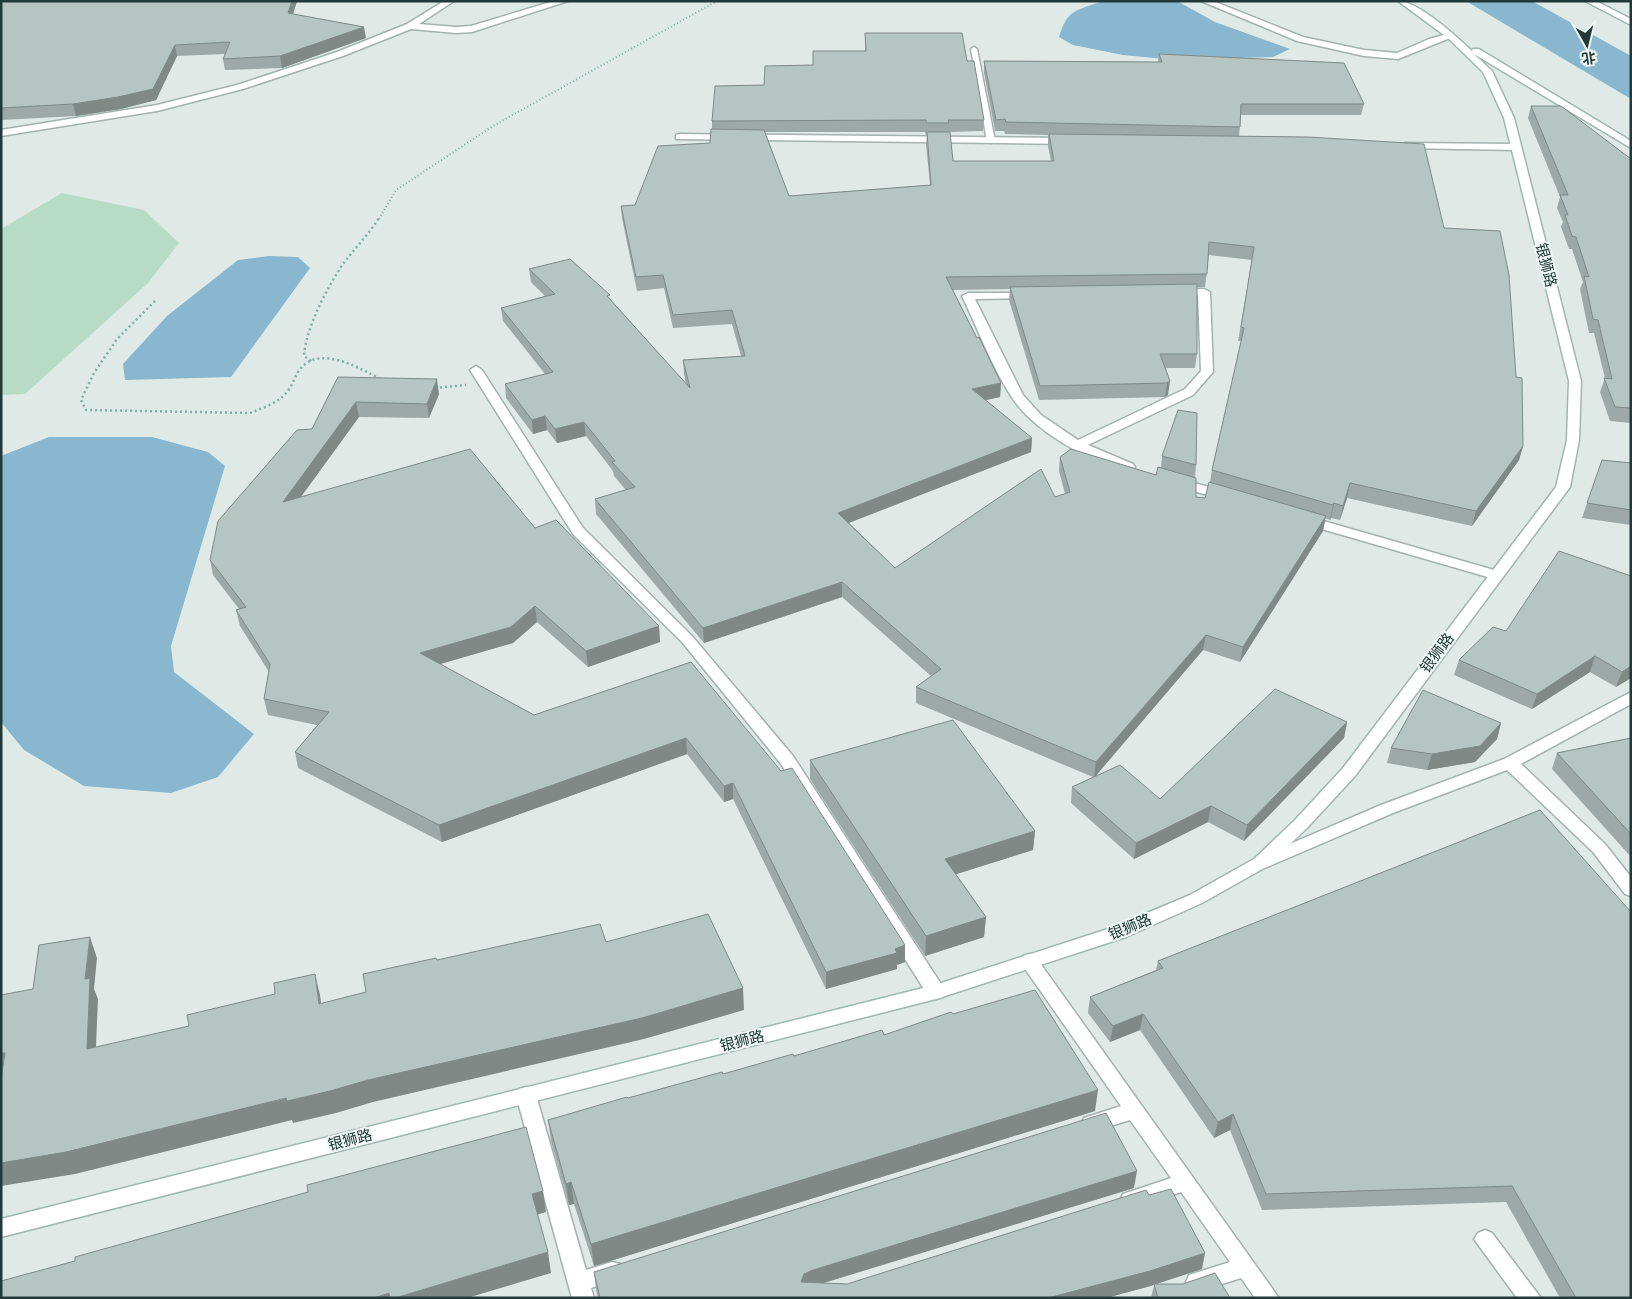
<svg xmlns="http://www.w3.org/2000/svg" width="1632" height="1299" font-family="'Varela Round','Noto Sans SC',sans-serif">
	<rect width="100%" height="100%" fill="#dfeae7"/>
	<polygon fill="#b8dbc8" points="62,193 144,210 179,243 148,283 25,394 1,395 1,229"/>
	<g fill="#88b7cf">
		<path d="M1103,1H1177L1215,22L1290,49L1273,57L1175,60L1123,55L1073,45L1059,37C1068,8 1076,11 1103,1Z"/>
		<polygon points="1466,1 1532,1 1631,56 1631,99"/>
		<polygon points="269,256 298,257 310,268 231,377 125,380 123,364 167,316 238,260"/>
		<polygon points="49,437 152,437 208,452 225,466 171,646 174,672 254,734 218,777 171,793 84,786 24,750 1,722 1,456"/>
	</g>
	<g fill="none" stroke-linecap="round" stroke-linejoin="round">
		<defs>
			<polygon id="service" points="974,47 977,49 995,141 991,143 987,141 971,49"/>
			<g id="minor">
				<polygon points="444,1 454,1 419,24 456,27 471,26 554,1 568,1 472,32 456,33 411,29 343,56 243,89 157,111 1,136 1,130 157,105 237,85 337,52 407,24"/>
				<polygon points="1201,1 1213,1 1303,37 1364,50 1397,53 1429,39 1451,33 1455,36 1398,59 1364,56 1297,41"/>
				<polygon points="679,134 1067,138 1072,141 1067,144 676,139 676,135"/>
				<polygon points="1405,143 1516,144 1521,147 1516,150 1402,148 1400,146"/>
				<path d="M1178,289H1204L1210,292L1213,372L1193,395L1088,445L1133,464L1135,467L1133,470L1128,471C1088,461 1033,431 1011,396C991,365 978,329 962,296L968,293H1032L1034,295L1032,297L1028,298L975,299L1023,395L1041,415L1078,440L1185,389L1201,371L1198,295L1174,294L1172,292Z"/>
				<polygon points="476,366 482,370 583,528 692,636 793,756 943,987 945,992 943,997 936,999 929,997 781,764 682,642 573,534 470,370"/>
				<polygon points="1176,478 1231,493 1233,496 1226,500 1171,485 1169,482 1171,479"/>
				<polygon points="1306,516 1501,572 1503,575 1501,578 1491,578 1301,523 1299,520"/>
				<polygon points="1631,692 1631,704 1521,764 1605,844 1631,877 1631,896 1625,894 1593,852 1507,770 1393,813 1267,867 1261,869 1255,867 1252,863 1255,859 1381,805 1504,759"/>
				<polygon points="1029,954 1035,956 1279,1298 1255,1298 1241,1278 1197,1292 1189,1289 1186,1282 1189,1275 1230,1262 1181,1192 1130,1209 1123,1206 1120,1200 1123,1194 1171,1178 1130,1120 1091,1132 1084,1130 1081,1124 1084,1118 1121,1106 1023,966 1020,961 1023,956"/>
				<polygon points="526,1087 533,1089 536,1095 586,1270 612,1262 620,1264 623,1271 620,1278 591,1288 594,1298 572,1298 516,1095 519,1089"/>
				<polygon points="1485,1230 1492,1233 1541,1298 1517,1298 1474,1239 1478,1233"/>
			</g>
			<g id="secondary">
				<path d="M1398,1C1418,1 1457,37 1472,51L1473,49H1479L1631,141V148L1474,54L1492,71L1514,118L1581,381L1579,440L1570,487L1355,776L1307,828L1266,867L1202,903L1126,937L936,999L1,1237V1219L935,985L1114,927L1190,895L1254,859L1295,820L1343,768L1556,487L1567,440L1569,381L1504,118L1483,72L1448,38Z"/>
				<polygon points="1585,1 1596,1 1631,19 1631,25"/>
			</g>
		</defs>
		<use href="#service" stroke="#a2b2af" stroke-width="3"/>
		<use href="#minor" stroke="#a2b2af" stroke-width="3"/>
		<use href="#secondary" stroke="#9fb6b1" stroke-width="3"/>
		<polyline stroke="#80ada7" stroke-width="2" stroke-dasharray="1 2.5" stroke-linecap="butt" points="379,219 396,190 493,126 717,1"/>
		<g stroke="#80ada7" stroke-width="2.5" stroke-dasharray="2 3" stroke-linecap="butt">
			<path d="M155,301L117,339L94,373L81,400L86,410L250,413C263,408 278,403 287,392C293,385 295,375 301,368C320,345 360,368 380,379"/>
			<path d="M311,361L304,356C306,327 327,288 343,264C355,248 369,234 379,218"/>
			<polyline points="435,388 466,385"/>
		</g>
		<use href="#service" fill="#fff" fill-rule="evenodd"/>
		<use href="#minor" fill="#fff" fill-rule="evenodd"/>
		<use href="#secondary" fill="#fff" fill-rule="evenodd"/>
	</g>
	<g fill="#9ca9a6" fill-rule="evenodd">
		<polygon points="1,1 297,1 293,14 366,38 282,68 225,70 223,59 225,54 177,56 156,100 121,109 76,116 1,120"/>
		<path d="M865,33L967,61L984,120L983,131L948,132L953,161H1051L1048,146V135L1005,134L1004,131H995L984,73V61L1158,62L1159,54L1364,104L1361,115H1241L1239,136L1444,228L1516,377L1523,446L1519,460L1472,526L1347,498L1340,520L1331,518L1330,520L1325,518L1323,531L1240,662L1203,650L1095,776L1160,799L1347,722L1344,738L1244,841L1208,822L1134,859L1071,803L1072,787L1093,777L916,703V687L931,676L842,597L704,643L596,514L595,499L626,490L614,476L613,471L586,436L557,443L547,430L533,434L506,398L505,384L545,374L503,321L501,308L545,296L531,282L529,269L610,299L686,384L684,374L683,360L741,356L732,324L673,328L664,288L637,291L622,218L621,206L635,205L710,143L712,129V121L764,85L813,65V51H865ZM765,132H925L926,135H927L926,144L930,185L789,196ZM1209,255L1252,260L1238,341H1241L1212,470L1210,482L1205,498L1196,497L1195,478L1196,465L1162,456L1161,468L1156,475L1060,457L1059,471L1065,494L1055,497L895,568L849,523L1031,452L1032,438L986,400L1000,397L1001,383L977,338L953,290L1010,289L1009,300L1039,400L1165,397L1168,395L1165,368H1195L1197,354V287H1205Z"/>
		<polygon points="1531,106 1631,159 1631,423 1610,421 1600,392 1605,378 1594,333 1589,333 1580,289 1583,282 1572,249 1569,249 1561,227 1563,222 1557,208 1560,197 1528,118"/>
		<polygon points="338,377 439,394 429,418 359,417 301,497 535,528 659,626 660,642 588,667 537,622 513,643 440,664 534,715 691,662 905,962 897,965 897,969 826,989 733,799 724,802 687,754 442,842 298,768 295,752 317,725 268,715 264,699 269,672 240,626 236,610 239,609 213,575 210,560 312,429"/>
		<polygon points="1631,463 1631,525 1582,518 1587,503"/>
		<polygon points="1631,576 1631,678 1616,687 1590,672 1532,709 1454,675 1459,660 1506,631"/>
		<polygon points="1501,723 1497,739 1475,762 1427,770 1387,763 1391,748"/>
		<polygon points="1631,738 1631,857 1552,769 1557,753"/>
		<polygon points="810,760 1035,831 1033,850 956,874 986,917 984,937 925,956 810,779"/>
		<polygon points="1540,810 1631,1298 1560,1298 1506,1202 1262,1210 1230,1130 1214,1138 1140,1030 1110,1042 1088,1013 1090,997 1156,970 1158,961"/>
		<polygon points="953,1014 1095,1111 594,1266 574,1204 569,1205 551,1141 548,1120 628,1098 794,1056 884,1035"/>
		<polygon points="1134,1188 824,1283 847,1284 1149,1195 1202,1269 1156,1284 1230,1298 1151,1298 1154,1285 1106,1298 598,1298 596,1289 594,1272"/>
	</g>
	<g fill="#7f8a87">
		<polygon points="292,1 297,1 290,24 288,13"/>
		<polygon points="364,27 366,38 282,68 280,56"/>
		<polygon points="175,45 177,56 156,100 121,109 76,116 73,104"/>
		<polygon points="437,379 439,394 429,418 427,404"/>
		<polygon points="1170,381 1168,395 1165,397 1167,383"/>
		<polygon points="1001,383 1000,397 972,403 972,389"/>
		<polygon points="356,402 359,417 286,517 283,502"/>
		<polygon points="545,416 547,430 533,434 532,420"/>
		<polygon points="584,422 586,436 557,443 555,429"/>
		<polygon points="1032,438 1031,452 838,527 838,513"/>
		<polygon points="1523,446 1519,460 1472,526 1476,511"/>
		<polygon points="1350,483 1347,498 1340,520 1343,506"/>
		<polygon points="1334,503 1331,518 1330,520 1333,505"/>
		<polygon points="1326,516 1323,531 1240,662 1243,647"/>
		<polygon points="842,582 842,597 704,643 703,628"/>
		<polygon points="535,606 537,622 513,643 423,669 420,653"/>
		<polygon points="659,626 660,642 588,667 586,651"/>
		<polygon points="1206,635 1203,650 1094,778 1096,762"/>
		<polygon points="1595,656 1590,672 1532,709 1537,694"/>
		<polygon points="1631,666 1631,678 1616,687 1622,672"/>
		<polygon points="1347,722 1344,738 1244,841 1247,825"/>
		<polygon points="1501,723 1497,739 1475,762 1427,770 1432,754"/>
		<polygon points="686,738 687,754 442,842 439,825"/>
		<polygon points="733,783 733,799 724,802 724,786"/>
		<polygon points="1211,806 1208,822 1134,859 1136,843"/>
		<polygon points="1035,831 1033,850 944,878 945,859"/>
		<polygon points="986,917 984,937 925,956 926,936"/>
		<polygon points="90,937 97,958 94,989 98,999 95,1070 87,1049 85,979"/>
		<polygon points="905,945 905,962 897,965 897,969 826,989 826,972"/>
		<polygon points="315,974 320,995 324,1025 319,1004"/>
		<polygon points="743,988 744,1010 644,1039 373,1102 336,1113 293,1123 292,1120 75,1174 1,1186 1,1163 368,1080"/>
		<polygon points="1143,1014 1140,1030 1110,1042 1113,1026"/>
		<polygon points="1,1053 5,1053 1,1076"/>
		<polygon points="1098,1090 1095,1111 594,1266 591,1244"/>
		<polygon points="1233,1114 1230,1130 1214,1138 1218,1122"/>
		<polygon points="1137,1171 1134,1188 813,1286 801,1282 804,1274 813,1270"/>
		<polygon points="571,1182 574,1204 569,1205 566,1184"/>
		<polygon points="543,1191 546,1212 536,1215 532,1194"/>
		<polygon points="548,1252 551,1273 467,1298 395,1298"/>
		<polygon points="1205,1253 1202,1269 1147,1287 1106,1298 1048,1298"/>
		<polygon points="389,1293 390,1298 374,1298"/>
	</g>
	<g fill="#b5c5c1" stroke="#7f8a87">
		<polygon points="1,1 292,1 288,13 364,27 280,56 223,59 230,42 175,45 153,89 118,97 73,104 1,108"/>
		<polygon points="865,33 962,33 967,61 974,61 984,120 948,120 949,123 926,123 926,120 712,121 715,86 764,85 765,66 813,65 813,51 866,51"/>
		<polygon points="1159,54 1344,63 1364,104 1241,104 1240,127 1006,122 1005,119 996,120 984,61 1162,62"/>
		<polygon points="1531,106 1561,106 1631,159 1631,408 1615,407 1604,378 1612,379 1598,320 1593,319 1584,276 1589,277 1576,237 1572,236 1565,215 1568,215 1560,195 1568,195"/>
		<polygon points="711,129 764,130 789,196 931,185 927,132 950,132 953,161 1054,161 1049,134 1308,137 1424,144 1444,228 1500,231 1509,275 1516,377 1522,378 1523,446 1476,511 1350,483 1343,506 1334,503 1333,505 1212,470 1244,328 1241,327 1254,247 1209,242 1207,274 946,277 977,338 979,337 1001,383 972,389 1032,438 838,513 895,568 1041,469 1055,497 1070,492 1060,457 1071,449 1156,475 1158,467 1196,478 1196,497 1205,498 1209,482 1326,516 1243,647 1206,635 1096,762 916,687 941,669 842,582 703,628 595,499 635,487 612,462 615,461 584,422 555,429 545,416 532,420 505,384 553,372 501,308 555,294 529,269 570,259 610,295 607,296 690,388 683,360 745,356 732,310 673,315 663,275 636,277 621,206 635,205 658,146 710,143"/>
		<polygon points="1197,284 1197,354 1160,354 1170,381 1167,383 1040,386 1010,287"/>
		<polygon points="338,377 437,379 427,404 356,402 283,502 470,449 535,528 556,520 659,626 586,651 535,606 511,627 420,653 534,715 691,662 781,771 792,768 905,945 895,949 897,953 826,972 733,783 724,786 686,738 439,825 295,752 329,712 264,699 270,664 236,610 246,607 210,560 218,521 297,430 312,429"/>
		<polygon points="1178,410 1197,413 1196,465 1162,456"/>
		<polygon points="1602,460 1631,463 1631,510 1587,503"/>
		<polygon points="1559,551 1631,576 1631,666 1622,672 1595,656 1537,694 1459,660 1493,627 1506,631"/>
		<polygon points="1275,689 1347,722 1247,825 1211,806 1136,843 1072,787 1120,765 1160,799"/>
		<polygon points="1423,690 1501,723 1480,746 1432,754 1391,748"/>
		<polygon points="953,720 1035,831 945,859 986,917 926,936 810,760"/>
		<polygon points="1631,738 1631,834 1557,753"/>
		<polygon points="1540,810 1631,912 1631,1298 1576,1298 1512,1186 1266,1194 1233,1114 1218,1122 1143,1014 1113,1026 1090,997 1163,968 1158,961"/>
		<polygon points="708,914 743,988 642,1018 368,1080 330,1091 287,1101 286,1098 66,1152 1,1163 1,1079 5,1053 1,1053 1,995 33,989 39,945 90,937 85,979 90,978 87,1049 189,1026 187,1015 275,994 274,983 315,974 319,1004 366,992 363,974 436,958 437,960 600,924 606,942"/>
		<polygon points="1035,990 1098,1090 591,1244 571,1182 566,1184 548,1120 627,1097 628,1098 722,1072 723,1074 793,1054 794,1056 882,1030 884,1035 951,1012 953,1014"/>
		<polygon points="1106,1113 1137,1171 813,1270 804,1274 801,1282 847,1284 1146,1190 1149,1195 1171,1189 1205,1253 1150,1271 1048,1298 600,1298 594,1272"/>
		<polygon points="526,1127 543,1191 532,1194 548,1252 395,1298 390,1298 389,1293 374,1298 1,1298 1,1281 75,1261 75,1257 308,1192 307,1185"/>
		<polygon points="1215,1273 1230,1298 1158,1298 1154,1284 1183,1284"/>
	</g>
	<g text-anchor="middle" stroke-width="4" stroke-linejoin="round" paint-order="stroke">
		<g font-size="15" fill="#213a38" stroke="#eff7f4">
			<text transform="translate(1546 265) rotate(76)" y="5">银狮路</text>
			<text transform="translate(1437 653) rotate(-53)" y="5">银狮路</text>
			<text transform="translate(1130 927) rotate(-22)" y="5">银狮路</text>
			<text transform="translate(742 1041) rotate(-14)" y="5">银狮路</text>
			<text transform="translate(350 1140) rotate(-14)" y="5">银狮路</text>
		</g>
	</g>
	<rect width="1632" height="1299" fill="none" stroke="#213a38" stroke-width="5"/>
	<g transform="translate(1587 45) rotate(172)" stroke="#eff7f4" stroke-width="4" paint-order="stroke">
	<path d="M0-4L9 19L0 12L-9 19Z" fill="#213a38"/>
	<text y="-8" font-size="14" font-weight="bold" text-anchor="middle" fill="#213a38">北</text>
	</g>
</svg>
